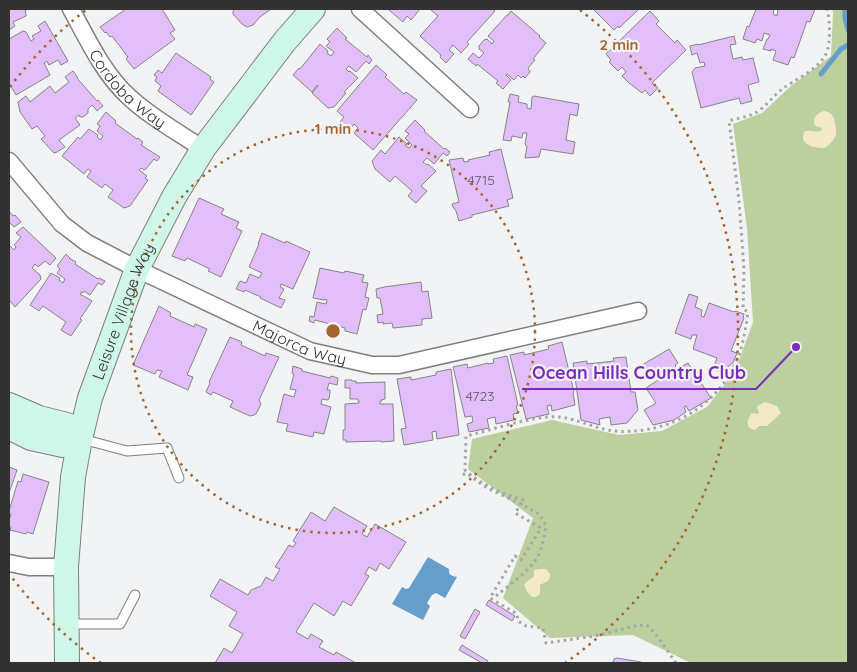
<svg xmlns="http://www.w3.org/2000/svg" width="857" height="672" font-family="Quicksand,sans-serif">
	<rect width="100%" height="100%" fill="#f2f3f4"/>
	<polygon fill="#bbd09e" points="832,9 848,9 848,663 691,663 633,635 550,638 503,598 533,518 468,469 472,439 552,420 619,435 662,431 707,407 735,371 753,322 747,228 733,124 762,113 791,86 831,56 833,13"/>
	<g fill="#f3e9c4">
		<path d="M824,111C828,112 830,112 832,115C835,119 837,130 836,135C834,140 829,145 825,148C815,148 799,146 804,132C810,129 815,133 821,131L822,128L815,126C812,119 817,112 824,111Z"/>
		<path d="M765,402L777,406L781,413L767,426H759L755,430L751,429C745,425 748,418 752,413L758,414L759,412L757,407L759,405Z"/>
		<path d="M540,569H546L550,574V577L548,581L540,585C540,592 542,597 532,597L527,592L524,585C527,580 531,580 534,576V570Z"/>
	</g>
	<path fill="#659ecb" d="M428,557L449,569C448,575 452,576 457,577L445,598L436,593L432,595L427,603L430,606L423,620L392,604L402,587L406,589L409,588Z"/>
	<g fill="none" stroke-linecap="round" stroke-linejoin="round">
		<g stroke="#659ecb" stroke-width="5">
			<polyline points="845,9 845,18 848,30"/>
			<polyline points="821,74 841,49 848,45"/>
		</g>
	</g>
	<g fill="#e2bffb" stroke="#868586">
		<polygon points="9,9 28,9 25,11 26,14 26,16 13,22 15,26 9,30"/>
		<polygon points="126,9 162,9 175,30 170,33 175,39 134,69 126,59 128,57 112,36 110,37 106,32 105,33 100,27"/>
		<polygon points="235,9 238,9 237,9 271,9 260,17 253,25 247,27 242,24 233,14 233,11"/>
		<polygon points="388,9 420,9 411,20 407,16 403,22"/>
		<polygon points="432,9 492,9 495,11 467,42 469,44 461,53 453,45 449,50 454,54 446,63 440,57 441,55 420,36 438,16 431,10"/>
		<polygon points="593,9 639,9 619,28 618,26 614,30"/>
		<polygon points="756,9 774,9 773,14 777,16 778,9 815,9 810,22 807,21 794,58 791,57 788,65 773,60 776,51 771,49 771,51 763,49 767,39 768,39 770,35 764,33 762,41 757,39 755,43 743,39 747,26 749,27"/>
		<polygon points="511,11 540,36 539,37 546,43 533,59 535,60 528,68 530,72 525,78 523,76 521,78 518,75 514,80 507,74 506,75 511,80 503,89 496,83 498,81 477,64 476,66 468,59 473,53 479,58 484,53 479,49 479,46 484,40 487,39 492,44 494,41 488,36 507,15 508,15"/>
		<polygon points="650,11 659,21 656,24 675,43 677,40 686,50 652,83 658,88 650,96 645,90 642,93 629,83 622,76 626,72 622,67 618,71 609,62 611,60 606,54"/>
		<polygon points="45,21 68,61 61,65 58,60 49,65 47,61 44,63 50,75 16,95 9,83 9,39 23,31 26,32 31,41 34,39 32,36 41,31 38,26"/>
		<polygon points="337,28 347,38 345,39 367,57 368,55 372,60 369,64 366,61 356,72 349,66 346,69 349,72 350,71 358,78 344,92 346,93 334,107 328,108 312,93 318,86 317,85 312,92 293,75 299,68 300,69 320,44 328,51 327,53 331,56 334,52 326,46 330,42 327,39"/>
		<polygon points="734,36 736,44 730,45 733,59 742,57 743,60 753,58 759,82 748,85 752,101 741,104 739,98 701,108 692,72 695,68 705,66 704,62 700,63 697,53 692,55 690,46 698,44 698,45"/>
		<polygon points="176,53 211,77 210,79 214,82 191,115 158,91 161,86 155,81 157,77 154,75 158,70 162,73"/>
		<polygon points="376,65 387,75 385,77 404,94 406,92 417,100 373,150 354,133 358,128 354,124 349,130 340,122 344,117 337,111"/>
		<polygon points="73,71 78,78 77,78 97,101 98,100 103,106 97,111 92,105 88,109 88,113 83,117 80,117 79,115 75,118 80,125 59,140 65,147 57,152 54,153 41,139 45,136 37,126 32,129 20,112 18,102 26,96 30,102 50,86 55,93 69,82 65,77"/>
		<polygon points="510,94 519,96 518,102 527,104 527,108 531,109 532,97 534,96 579,104 577,116 570,114 566,140 575,142 573,154 541,149 539,157 525,158 527,147 525,144 527,133 523,133 522,138 512,136 511,141 503,140 510,102 508,102"/>
		<polygon points="106,112 116,121 115,123 137,139 138,138 143,142 141,145 160,157 157,161 154,159 145,170 141,168 139,170 147,176 145,178 148,180 130,206 124,208 108,197 113,190 105,184 102,188 87,177 91,171 88,169 84,174 62,156 78,137 80,139 89,129 98,135 97,137 100,140 103,136 97,131 100,126 97,124"/>
		<polygon points="415,120 425,130 424,131 444,149 445,148 450,152 447,156 443,153 434,164 427,158 423,162 427,165 428,164 436,171 421,186 427,191 416,203 408,196 412,191 395,176 390,182 375,169 372,161 381,150 385,154 399,137 407,144 405,145 409,148 412,145 405,138 409,134 405,131"/>
		<polygon points="501,149 513,198 507,200 509,206 472,215 472,217 459,221 456,211 453,207 452,204 459,202 449,160 463,158 464,162 469,161 468,160 490,155 489,152"/>
		<polygon points="199,198 224,209 221,214 239,222 236,228 242,231 221,277 208,271 210,269 187,258 185,261 172,256"/>
		<polygon points="9,211 13,216 15,215 21,222 14,227 10,223 9,224"/>
		<polygon points="23,227 56,258 50,265 45,261 38,267 35,264 32,268 40,275 41,279 15,307 10,301 9,302 9,245 14,250 16,247 14,245 21,237 16,233"/>
		<polygon points="262,233 285,243 286,241 310,252 293,289 281,284 280,287 284,289 279,298 285,300 281,308 260,298 261,297 245,290 244,292 236,289 240,281 246,283 250,274 259,278 262,273 249,267 259,244 258,244"/>
		<polygon points="66,254 70,258 69,258 76,262 75,264 98,279 99,278 105,281 102,285 98,283 90,295 84,291 83,293 81,292 80,294 92,301 80,319 82,320 71,336 61,330 66,322 43,306 39,311 30,305 51,273 60,278 59,280 63,283 65,279 57,273 60,269 57,266"/>
		<polygon points="320,268 344,273 345,271 364,275 362,282 368,283 365,297 369,298 366,310 363,309 357,334 345,331 345,328 315,320 314,323 309,321 310,316 314,317 317,302 326,304 327,300 324,299 324,300 313,298"/>
		<polygon points="421,282 422,292 428,291 432,318 422,319 422,325 393,328 392,323 383,324 383,322 378,323 377,315 383,314 380,298 377,298 376,289 384,287"/>
		<polygon points="689,294 698,297 695,307 702,310 701,316 704,317 709,303 734,312 735,311 744,314 743,318 744,318 731,351 737,353 733,363 721,372 713,369 717,358 693,349 697,335 692,335 691,339 675,333"/>
		<polygon points="159,306 171,313 170,316 194,327 195,324 207,329 187,375 193,377 188,390 159,377 162,371 157,370 155,374 133,365"/>
		<polygon points="230,337 242,342 241,345 265,356 266,353 279,357 259,400 261,404 256,414 254,415 250,416 230,407 233,401 213,392 211,395 206,392 210,383 209,382"/>
		<polygon points="562,342 574,392 573,393 575,405 552,411 551,405 547,406 549,414 526,419 510,355 524,352 524,355 549,349 548,346"/>
		<polygon points="669,349 678,363 675,365 676,366 674,368 676,370 688,363 711,398 689,411 686,406 684,407 686,412 674,420 653,425 644,410 656,403 646,388 658,380 655,377 651,380 642,365"/>
		<polygon points="507,356 518,405 516,406 518,413 513,414 514,420 496,424 495,417 487,419 489,428 469,432 467,424 473,422 472,416 465,417 453,367 467,364 468,368 488,363 488,364 494,363 493,359"/>
		<polygon points="626,357 631,392 635,392 638,410 627,423 611,425 610,417 599,419 600,425 581,420 573,363 587,361 587,364 614,361 613,358"/>
		<polygon points="293,366 302,369 302,371 330,378 331,376 338,378 337,385 329,383 327,390 330,390 330,392 329,399 327,400 322,399 321,404 331,407 324,434 314,432 313,437 286,431 288,424 277,422 284,394 294,397 296,390 290,389 294,374 292,373"/>
		<polygon points="451,369 459,435 437,439 436,431 432,432 433,440 404,445 401,429 406,428 397,379 411,377 411,380 436,375 436,372"/>
		<polygon points="345,380 352,380 352,381 356,381 356,383 385,382 385,399 381,400 382,401 380,401 380,404 393,404 394,441 381,442 381,441 346,442 346,440 343,440 343,430 345,430 345,404 359,403 359,401 358,401 358,399 350,399 350,388 345,388"/>
		<polygon points="9,467 17,470 9,493"/>
		<polygon points="23,474 49,482 33,534 27,532 26,534 10,530 11,527 9,527 9,521 11,514 9,514 9,511 18,481 21,482"/>
		<polygon points="334,507 367,526 362,534 367,537 375,524 406,542 389,569 380,563 376,571 369,567 365,574 369,576 351,606 343,601 334,616 314,603 296,632 308,639 311,634 323,641 319,647 334,655 336,652 356,663 215,663 224,648 232,653 243,634 229,626 237,612 210,596 220,579 248,595 251,590 261,586 266,577 273,581 280,569 275,567 289,545 293,547 296,543 293,541 311,512 325,521"/>
		<polygon points="489,600 515,616 512,621 486,605"/>
		<polygon points="475,609 480,612 465,639 460,636"/>
		<polygon points="462,645 488,661 487,663 482,663 459,650"/>
		<polygon points="617,658 641,662 641,663 613,663 614,659"/>
	</g>
	<g fill="none" stroke-linecap="round" stroke-linejoin="round">
		<defs>
			<g id="lane">
				<polyline points="82,439 127,451 167,448 179,478"/>
				<polyline points="67,624 120,624 135,595"/>
			</g>
			<g id="street">
				<path id="s1" d="M71,9C87,38 103,73 128,96C150,117 178,132 203,149"/>
				<polyline points="360,9 470,109"/>
				<path id="s2" d="M9,161L62,224L87,243L137,269L310,351L372,365H399L638,311"/>
				<polyline points="9,563 29,567 66,567"/>
			</g>
			<g id="secondary">
				<polyline points="9,405 39,418 67,425 80,439 63,445 31,438 9,427"/>
				<path id="s3" d="M67,663L66,567L73,477L80,439L90,398L137,269L174,197L203,149L285,41L313,9"/>
			</g>
		</defs>
		<use href="#lane" stroke="#7e7f80" stroke-width="11"/>
		<use href="#street" stroke="#7e7f80" stroke-width="19"/>
		<use href="#secondary" stroke="#7e7f80" stroke-width="26"/>
		<g stroke="#a6a6a7" stroke-width="3" stroke-dasharray="2.5 4" stroke-linecap="butt">
			<path d="M463,475L466,473L487,488L521,504L539,514L546,526C544,536 543,546 538,556C529,572 510,584 496,596"/>
			<path d="M676,663L658,637L648,626L639,625L595,636L546,643L543,628L526,626L518,621L517,614L490,598L515,556L521,560L541,528L515,513L524,500C502,494 482,485 465,470L466,436C492,430 534,415 559,417C578,419 596,429 614,431C622,432 630,431 637,431C684,426 724,398 740,352C744,339 746,326 748,312L743,309L744,269L739,201L729,121C738,118 748,117 755,113C764,109 773,96 781,90C795,79 817,71 826,54C831,45 830,19 827,9"/>
		</g>
		<use href="#lane" stroke="#fff" stroke-width="9"/>
		<use href="#street" stroke="#fff" stroke-width="16"/>
		<use href="#secondary" stroke="#cef7ea" stroke-width="24"/>
	</g>
	<g fill="none" stroke="#a66530" stroke-width="2.5" stroke-dasharray="2.5 5">
		<circle cx="333" cy="331" r="202"/>
		<path d="M101 663A405 405 0 0 1 10 575M10 87A405 405 0 0 1 86 10M580 10A405 405 0 0 1 565 663"/>
	</g>
	<g text-anchor="middle" stroke-width="4.5" stroke-linejoin="round" paint-order="stroke">
		<g font-size="14" fill="#5e5565">
			<text x="481" y="185">4715</text>
			<text x="480" y="401">4723</text>
		</g>
		<g font-size="16" fill="#323233" stroke="#f2f3f4">
			<text dy="6" stroke="none"><textPath href="#s1" startOffset="99">Cordoba Way</textPath></text>
			<text dy="6" stroke="none"><textPath href="#s3" startOffset="360">Leisure Village Way</textPath></text>
			<text dy="6" stroke="none"><textPath href="#s2" startOffset="349">Majorca Way</textPath></text>
		</g>
	</g>
	<circle cx="333" cy="331" r="8" fill="#a66530" stroke="#f2f3f4" stroke-width="2.5"/>
	<g font-size="15" text-anchor="middle" font-weight="bold" fill="#a66530" stroke="#f2f3f4" stroke-width="4.5" stroke-linejoin="round" paint-order="stroke">
		<text x="619" y="50">2 min</text>
		<text x="333" y="134">1 min</text>
	</g>
	<path fill="none" stroke="#7b2cbf" stroke-width="2" d="M796 347L756 389H522"/>
	<circle fill="#7b2cbf" stroke="#f2f3f4" stroke-width="2" cx="796" cy="347" r="5"/>
	<g font-size="18" text-anchor="middle" font-weight="bold" fill="#7b2cbf" stroke="#f2f3f4" stroke-width="4.5" stroke-linejoin="round" paint-order="stroke">
		<text x="639" y="379">Ocean Hills Country Club</text>
	</g>
	<rect width="857" height="672" fill="none" stroke="#323233" stroke-width="20"/>
</svg>
